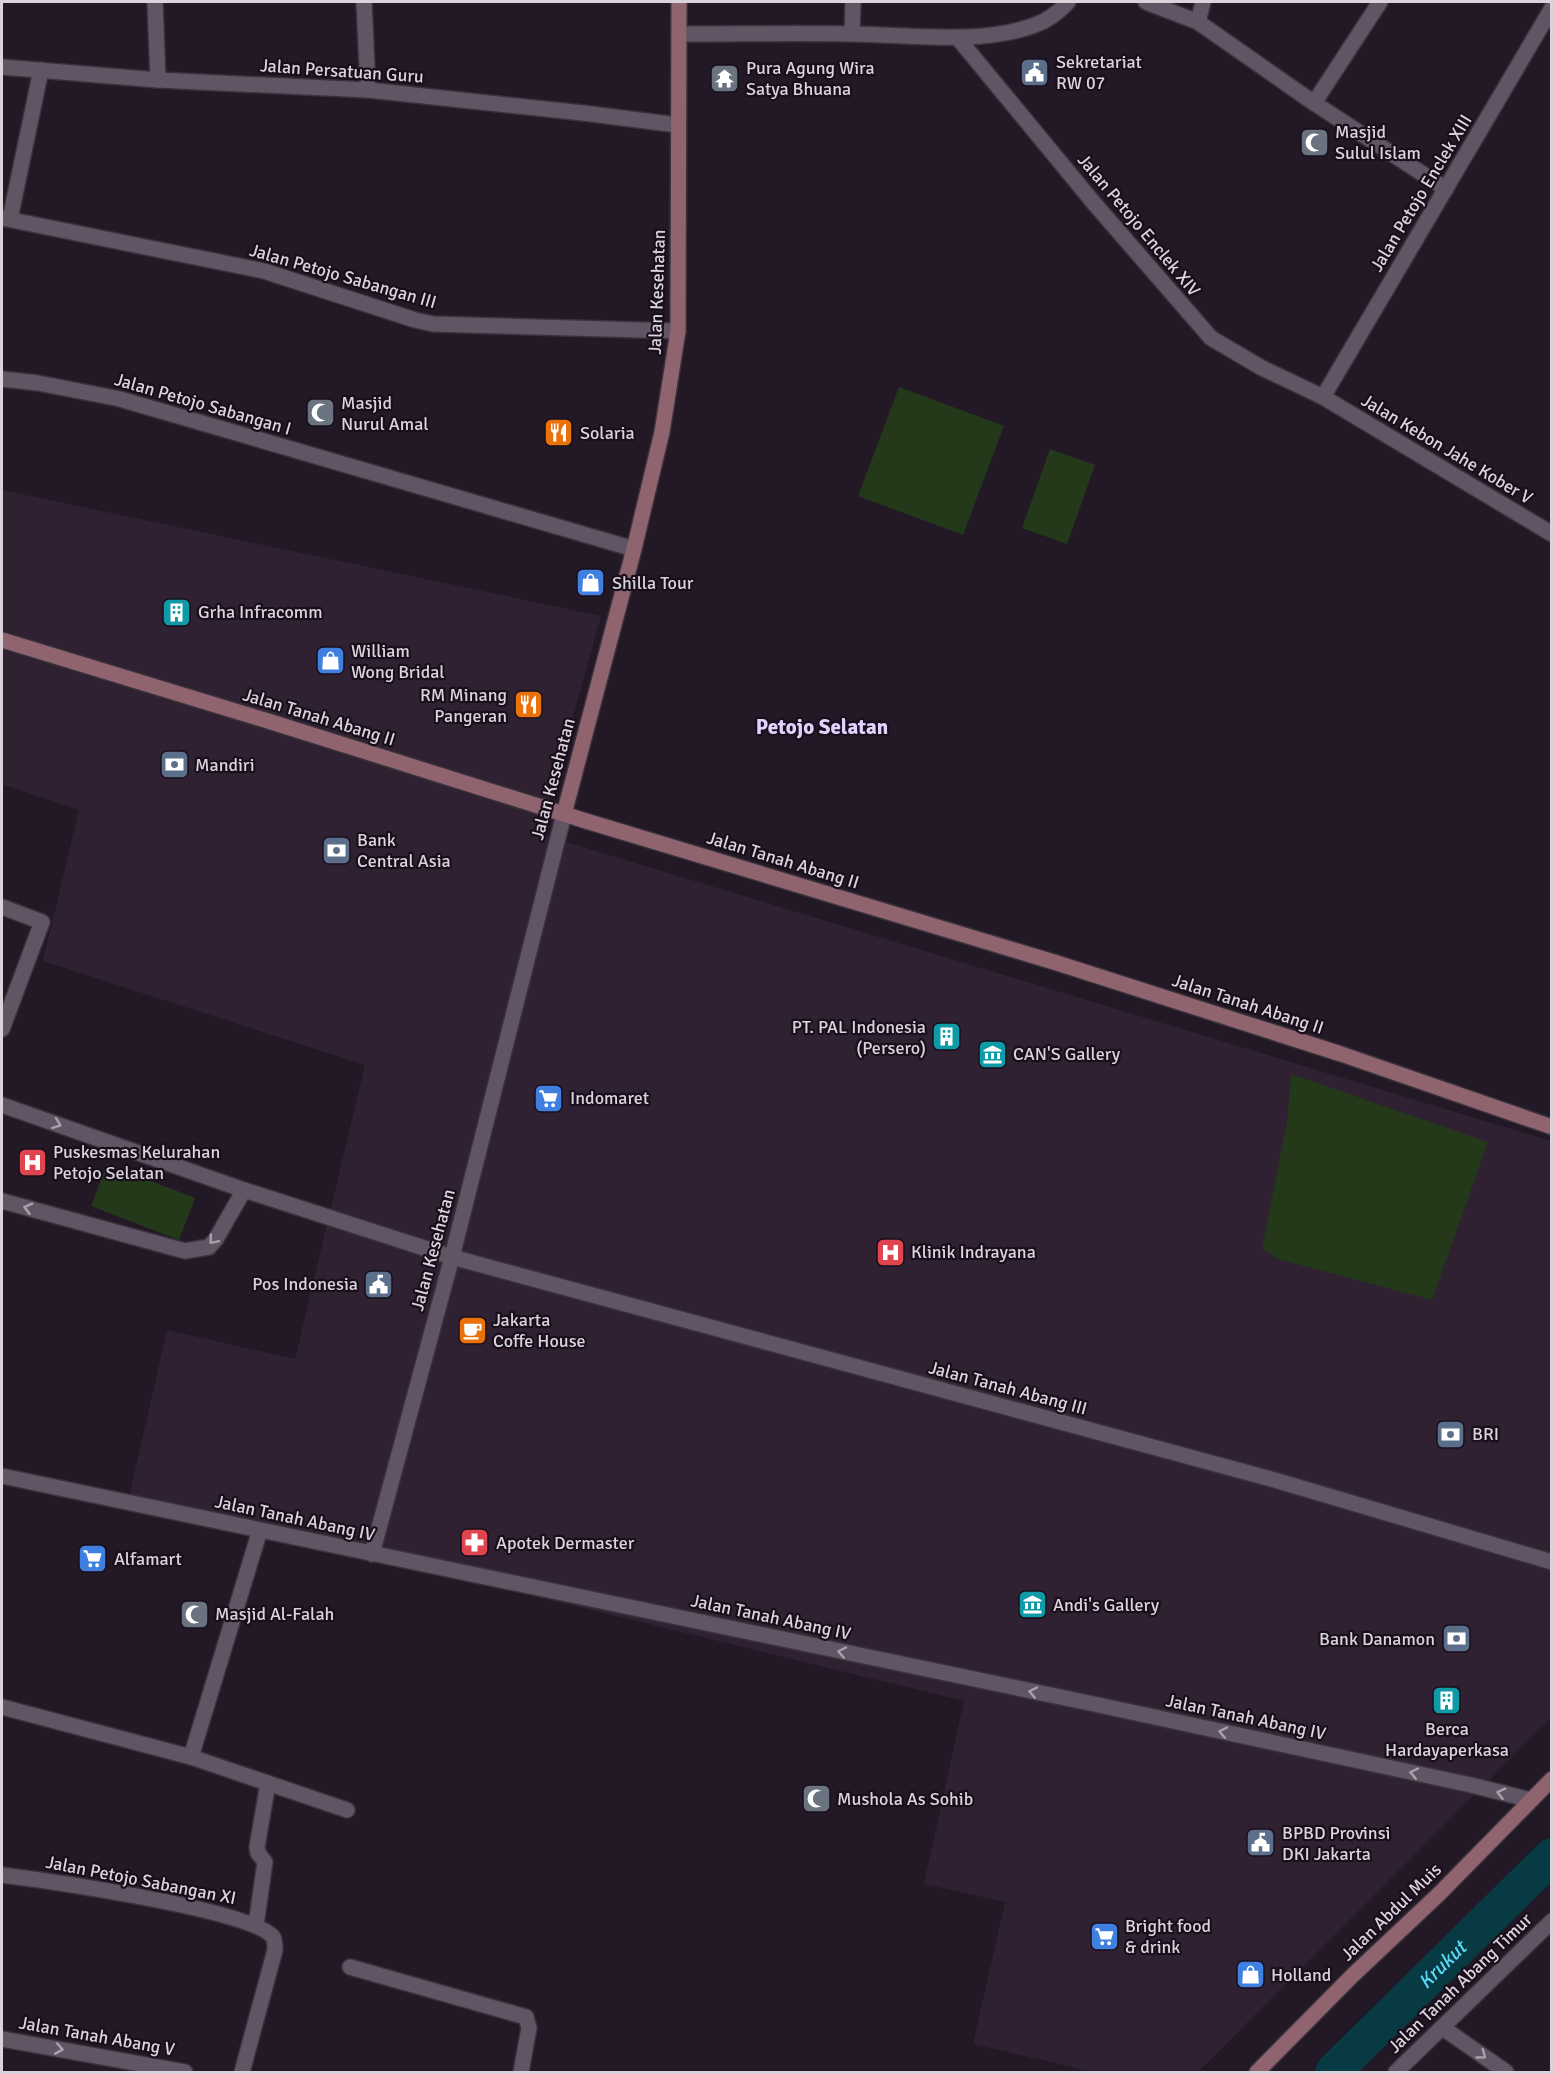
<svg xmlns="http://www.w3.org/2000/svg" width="1553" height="2074" font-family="Signika,sans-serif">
	<rect width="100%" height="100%" fill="#231826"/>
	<polygon fill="#2f2132" points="2,490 601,616 540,834 1551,1141 1551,1718 1198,2072 1093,2072 973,2044 1005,1902 924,1884 964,1701 129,1497 167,1330 295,1359 365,1065 43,961 79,810 2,784"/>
	<g fill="#23391a">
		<polygon points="899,387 1004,426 963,535 858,496"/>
		<polygon points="1050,449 1095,465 1067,544 1022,528"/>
		<polygon points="1291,1074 1488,1142 1432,1300 1278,1259 1262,1248 1287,1122"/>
		<polygon points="107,1164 195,1198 179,1240 91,1206"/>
	</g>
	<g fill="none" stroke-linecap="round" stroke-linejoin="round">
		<path stroke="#073a43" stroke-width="36" id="s1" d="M1333,2072L1552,1856"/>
		<defs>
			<g id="street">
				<polyline points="155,2 158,80"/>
				<polyline points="364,2 368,90"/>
				<polyline points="1146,2 1198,22 1314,103 1446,189"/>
				<polyline points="1198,22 1203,2"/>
				<path d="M679,34C737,34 796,33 854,34C911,35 981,45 1035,25C1049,20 1059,12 1068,2"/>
				<polyline points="852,34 853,2"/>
				<polyline points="957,37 1093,202 1211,338 1262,368 1323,397 1552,534"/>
				<polyline points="2,67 158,80 368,90 583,113 678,125"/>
				<polyline points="1314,103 1380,2"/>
				<polyline points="2,218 264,271 415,320 433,324 678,331"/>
				<polyline points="10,219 41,70"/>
				<polyline points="2,379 38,383 120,399 634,549"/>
				<polyline points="1323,397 1552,8"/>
				<polyline points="2,907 42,922 2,1029"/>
				<polyline points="2,1105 244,1190 452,1257 1271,1479 1552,1562"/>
				<polyline points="2,1201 185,1251 209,1247 216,1239 244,1190"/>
				<polyline points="2,1476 1094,1704 1471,1785 1531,1800"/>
				<polyline points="372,1554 452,1257 564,814"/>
				<polyline points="2,1707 191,1757 347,1810"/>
				<polyline points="191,1757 260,1530"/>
				<path d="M2,1875C42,1880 254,1910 273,1937C275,1940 275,1946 275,1950L242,2072"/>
				<polyline points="256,1925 265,1862 258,1853 257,1847 268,1783"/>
				<polyline points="350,1967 526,2017 529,2028 521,2072"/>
				<polyline points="1443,2028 1506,2072"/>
				<polyline points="2,2039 185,2072"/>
				<polyline points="1396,2072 1552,1921"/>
			</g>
			<g id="secondary">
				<polyline points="2,640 268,721 586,821 1057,963 1341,1054 1552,1127"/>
				<polyline points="564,814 634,549 662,432 678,331 679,2"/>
				<polyline points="1257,2072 1353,1975 1439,1894 1552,1779"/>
			</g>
		</defs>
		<use href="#street" stroke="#39323b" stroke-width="18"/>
		<use href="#secondary" stroke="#39323b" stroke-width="18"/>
		<use href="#street" stroke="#615565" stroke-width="15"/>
		<use href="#secondary" stroke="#90646f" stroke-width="15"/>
	</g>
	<defs><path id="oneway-chevron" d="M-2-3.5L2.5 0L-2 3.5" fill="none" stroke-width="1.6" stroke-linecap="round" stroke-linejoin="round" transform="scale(1.5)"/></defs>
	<g stroke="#aaa1ac">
		<use href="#oneway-chevron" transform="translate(57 1124) rotate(20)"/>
		<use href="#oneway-chevron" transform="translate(28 1208) rotate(-165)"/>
		<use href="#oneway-chevron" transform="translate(213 1240) rotate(130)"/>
		<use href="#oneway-chevron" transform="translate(842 1652) rotate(-168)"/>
		<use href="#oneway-chevron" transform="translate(1033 1692) rotate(-168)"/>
		<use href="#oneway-chevron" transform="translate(1223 1732) rotate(-168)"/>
		<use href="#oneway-chevron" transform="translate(1414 1773) rotate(-168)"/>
		<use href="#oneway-chevron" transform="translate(1501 1793) rotate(-166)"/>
		<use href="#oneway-chevron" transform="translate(59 2049) rotate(10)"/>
		<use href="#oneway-chevron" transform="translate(1482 2055) rotate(36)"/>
	</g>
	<defs>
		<symbol id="civic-square" viewBox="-11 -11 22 22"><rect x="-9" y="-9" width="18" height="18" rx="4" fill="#5c6f8a" stroke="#190f1c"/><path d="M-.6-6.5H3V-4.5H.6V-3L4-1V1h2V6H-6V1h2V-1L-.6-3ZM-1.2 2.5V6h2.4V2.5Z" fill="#fff"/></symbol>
		<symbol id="temple-square" viewBox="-11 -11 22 22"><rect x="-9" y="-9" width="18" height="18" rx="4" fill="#6b7280" stroke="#190f1c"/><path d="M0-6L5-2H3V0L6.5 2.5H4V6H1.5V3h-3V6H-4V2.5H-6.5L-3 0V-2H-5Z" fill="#fff"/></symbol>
		<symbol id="mosque-square" viewBox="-11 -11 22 22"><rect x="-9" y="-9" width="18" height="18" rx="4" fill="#6b7280" stroke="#190f1c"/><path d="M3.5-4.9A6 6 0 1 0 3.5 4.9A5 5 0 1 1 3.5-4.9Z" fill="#fff"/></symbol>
		<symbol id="restaurant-square" viewBox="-11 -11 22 22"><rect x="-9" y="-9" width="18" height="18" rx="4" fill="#e8710a" stroke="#190f1c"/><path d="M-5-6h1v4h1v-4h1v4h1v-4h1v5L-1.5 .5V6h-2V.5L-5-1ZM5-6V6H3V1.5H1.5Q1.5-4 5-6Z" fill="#fff"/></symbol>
		<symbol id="shop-square" viewBox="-11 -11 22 22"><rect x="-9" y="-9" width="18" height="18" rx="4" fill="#3f7fe0" stroke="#190f1c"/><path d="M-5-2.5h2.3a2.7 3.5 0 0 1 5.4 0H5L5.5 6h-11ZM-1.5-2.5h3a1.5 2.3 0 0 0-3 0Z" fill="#fff"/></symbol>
		<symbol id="building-square" viewBox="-11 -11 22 22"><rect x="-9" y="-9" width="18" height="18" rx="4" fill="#0f9aa8" stroke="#190f1c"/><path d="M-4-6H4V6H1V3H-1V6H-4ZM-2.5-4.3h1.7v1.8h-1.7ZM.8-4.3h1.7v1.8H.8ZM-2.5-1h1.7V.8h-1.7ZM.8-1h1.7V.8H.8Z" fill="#fff"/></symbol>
		<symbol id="bank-square" viewBox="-11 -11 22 22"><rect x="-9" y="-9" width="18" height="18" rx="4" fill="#5c6f8a" stroke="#190f1c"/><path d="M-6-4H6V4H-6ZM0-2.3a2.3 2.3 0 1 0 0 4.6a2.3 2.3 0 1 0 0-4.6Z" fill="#fff"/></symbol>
		<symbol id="museum-square" viewBox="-11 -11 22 22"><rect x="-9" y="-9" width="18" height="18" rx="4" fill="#0f9aa8" stroke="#190f1c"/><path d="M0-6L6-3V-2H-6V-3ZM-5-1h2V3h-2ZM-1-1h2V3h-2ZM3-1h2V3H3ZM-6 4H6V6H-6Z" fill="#fff"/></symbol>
		<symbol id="supermarket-square" viewBox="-11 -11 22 22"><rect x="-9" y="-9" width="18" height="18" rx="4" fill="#3f7fe0" stroke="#190f1c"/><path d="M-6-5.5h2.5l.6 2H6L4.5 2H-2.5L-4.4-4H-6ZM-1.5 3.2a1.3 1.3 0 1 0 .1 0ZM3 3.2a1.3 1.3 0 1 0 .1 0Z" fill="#fff"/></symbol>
		<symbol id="hospital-square" viewBox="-11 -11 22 22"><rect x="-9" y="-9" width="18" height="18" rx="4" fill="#e0444e" stroke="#190f1c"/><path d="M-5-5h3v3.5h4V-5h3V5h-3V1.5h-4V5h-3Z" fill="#fff"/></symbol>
		<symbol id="cafe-square" viewBox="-11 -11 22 22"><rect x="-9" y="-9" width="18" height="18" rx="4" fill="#e8710a" stroke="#190f1c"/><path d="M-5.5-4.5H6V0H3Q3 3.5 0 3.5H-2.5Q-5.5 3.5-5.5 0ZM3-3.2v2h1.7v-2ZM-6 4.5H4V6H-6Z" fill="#fff"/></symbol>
		<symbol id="pharmacy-square" viewBox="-11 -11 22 22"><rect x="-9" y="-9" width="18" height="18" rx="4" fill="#e0444e" stroke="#190f1c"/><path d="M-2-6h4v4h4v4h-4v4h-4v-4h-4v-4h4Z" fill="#fff"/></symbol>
	</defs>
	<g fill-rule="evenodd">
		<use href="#civic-square" x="1018" y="56" width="33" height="33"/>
		<use href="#temple-square" x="708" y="62" width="33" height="33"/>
		<use href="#mosque-square" x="1298" y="126" width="33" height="33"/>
		<use href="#mosque-square" x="304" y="396" width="33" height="33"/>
		<use href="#restaurant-square" x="542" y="416" width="33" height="33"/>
		<use href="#shop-square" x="574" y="566" width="33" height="33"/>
		<use href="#building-square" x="160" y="596" width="33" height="33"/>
		<use href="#shop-square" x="314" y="644" width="33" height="33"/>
		<use href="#restaurant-square" x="512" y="688" width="33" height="33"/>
		<use href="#bank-square" x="158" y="748" width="33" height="33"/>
		<use href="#bank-square" x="320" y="834" width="33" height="33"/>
		<use href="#building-square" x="930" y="1020" width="33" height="33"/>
		<use href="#museum-square" x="976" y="1038" width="33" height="33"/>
		<use href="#supermarket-square" x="532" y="1082" width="33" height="33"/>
		<use href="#hospital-square" x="16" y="1146" width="33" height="33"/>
		<use href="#hospital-square" x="874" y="1236" width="33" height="33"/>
		<use href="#civic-square" x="362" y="1268" width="33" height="33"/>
		<use href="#cafe-square" x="456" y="1314" width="33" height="33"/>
		<use href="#bank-square" x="1434" y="1418" width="33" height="33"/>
		<use href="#pharmacy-square" x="458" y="1526" width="33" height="33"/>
		<use href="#supermarket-square" x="76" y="1542" width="33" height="33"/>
		<use href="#museum-square" x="1016" y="1588" width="33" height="33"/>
		<use href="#mosque-square" x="178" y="1598" width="33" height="33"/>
		<use href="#bank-square" x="1440" y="1622" width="33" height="33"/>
		<use href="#building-square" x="1430" y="1684" width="33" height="33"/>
		<use href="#mosque-square" x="800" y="1782" width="33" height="33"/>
		<use href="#civic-square" x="1244" y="1826" width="33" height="33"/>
		<use href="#supermarket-square" x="1088" y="1920" width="33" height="33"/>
		<use href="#shop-square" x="1234" y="1958" width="33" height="33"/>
	</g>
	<g text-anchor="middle" stroke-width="4.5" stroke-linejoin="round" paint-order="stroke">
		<g font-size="18" fill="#dad3dc" stroke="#190f1c" text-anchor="start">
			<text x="1056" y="68">Sekretariat<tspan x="1056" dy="21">RW 07</tspan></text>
			<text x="746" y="74">Pura Agung Wira<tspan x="746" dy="21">Satya Bhuana</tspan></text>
			<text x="1335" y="138">Masjid<tspan x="1335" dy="21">Sulul Islam</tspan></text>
			<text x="341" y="409">Masjid<tspan x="341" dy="21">Nurul Amal</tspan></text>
			<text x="580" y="439">Solaria</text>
			<text x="612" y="589">Shilla Tour</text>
			<text x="198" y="618">Grha Infracomm</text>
			<text x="351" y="657">William<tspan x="351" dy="21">Wong Bridal</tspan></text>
			<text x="507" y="701" text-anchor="end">RM Minang<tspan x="507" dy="21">Pangeran</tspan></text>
			<text x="195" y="771">Mandiri</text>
			<text x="357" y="846">Bank<tspan x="357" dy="21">Central Asia</tspan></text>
			<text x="926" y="1033" text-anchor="end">PT. PAL Indonesia<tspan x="926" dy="21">(Persero)</tspan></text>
			<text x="1013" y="1060">CAN'S Gallery</text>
			<text x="570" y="1104">Indomaret</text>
			<text x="53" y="1158">Puskesmas Kelurahan<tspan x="53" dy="21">Petojo Selatan</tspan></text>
			<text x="911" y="1258">Klinik Indrayana</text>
			<text x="358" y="1290" text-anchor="end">Pos Indonesia</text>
			<text x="493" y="1326">Jakarta<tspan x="493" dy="21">Coffe House</tspan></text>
			<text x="1472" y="1440">BRI</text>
			<text x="496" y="1549">Apotek Dermaster</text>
			<text x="114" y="1565">Alfamart</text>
			<text x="1053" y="1611">Andi's Gallery</text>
			<text x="215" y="1620">Masjid Al-Falah</text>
			<text x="1435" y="1645" text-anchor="end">Bank Danamon</text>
			<text x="1447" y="1735" text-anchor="middle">Berca<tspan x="1447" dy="21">Hardayaperkasa</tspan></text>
			<text x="837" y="1805">Mushola As Sohib</text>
			<text x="1282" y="1839">BPBD Provinsi<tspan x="1282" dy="21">DKI Jakarta</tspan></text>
			<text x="1125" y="1932">Bright food<tspan x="1125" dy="21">&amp; drink</tspan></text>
			<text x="1271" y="1981">Holland</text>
		</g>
		<g font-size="18" fill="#dad3dc" stroke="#190f1c">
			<text transform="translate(342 71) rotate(4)" y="6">Jalan Persatuan Guru</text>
			<text transform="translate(1421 193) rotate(-59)" y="6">Jalan Petojo Enclek XIII</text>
			<text transform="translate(1139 225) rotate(50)" y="6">Jalan Petojo Enclek XIV</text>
			<text transform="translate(343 276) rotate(16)" y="6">Jalan Petojo Sabangan III</text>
			<text transform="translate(657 292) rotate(-88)" y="6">Jalan Kesehatan</text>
			<text transform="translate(203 404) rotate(16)" y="6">Jalan Petojo Sabangan I</text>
			<text transform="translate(1447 449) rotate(31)" y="6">Jalan Kebon Jahe Kober V</text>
			<text transform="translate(319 717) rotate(17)" y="6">Jalan Tanah Abang II</text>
			<text transform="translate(553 779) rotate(-75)" y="6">Jalan Kesehatan</text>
			<text transform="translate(783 860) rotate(17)" y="6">Jalan Tanah Abang II</text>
			<text transform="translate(1248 1004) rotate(18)" y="6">Jalan Tanah Abang II</text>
			<text transform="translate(433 1250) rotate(-75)" y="6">Jalan Kesehatan</text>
			<text transform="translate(1008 1388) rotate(15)" y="6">Jalan Tanah Abang III</text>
			<text transform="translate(295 1518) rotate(12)" y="6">Jalan Tanah Abang IV</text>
			<text transform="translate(771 1617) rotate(12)" y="6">Jalan Tanah Abang IV</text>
			<text transform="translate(1246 1717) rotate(12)" y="6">Jalan Tanah Abang IV</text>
			<text transform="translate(141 1880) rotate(11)" y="6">Jalan Petojo Sabangan XI</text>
			<text transform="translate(1391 1912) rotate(-44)" y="6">Jalan Abdul Muis</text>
			<text transform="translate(1460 1983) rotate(-44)" y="6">Jalan Tanah Abang Timur</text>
			<text transform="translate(97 2036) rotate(10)" y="6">Jalan Tanah Abang V</text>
		</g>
		<g font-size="20" font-style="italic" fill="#59daf3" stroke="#190f1c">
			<text dy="7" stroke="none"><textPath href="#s1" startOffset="153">Krukut</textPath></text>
		</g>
		<g font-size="21" font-weight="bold" fill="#e1d2fd" stroke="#190f1c">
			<text x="822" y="734">Petojo Selatan</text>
		</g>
	</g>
	<rect width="1553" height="2074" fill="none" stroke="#dad3dc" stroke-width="6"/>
</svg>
